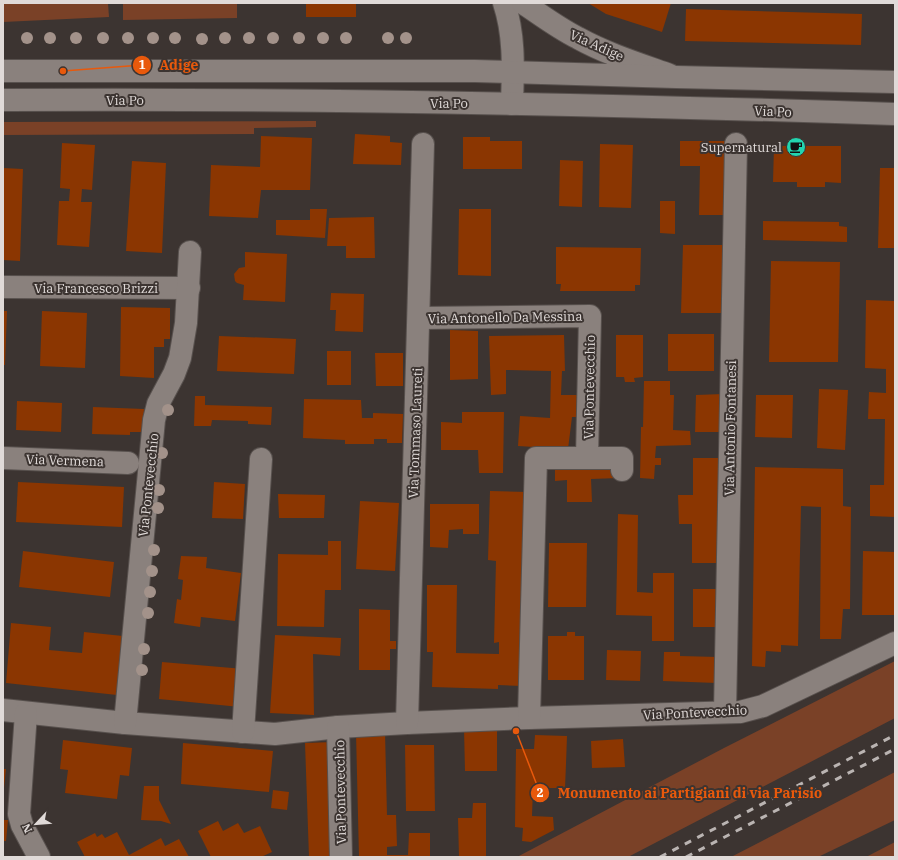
<svg xmlns="http://www.w3.org/2000/svg" width="898" height="860" font-family="'IBM Plex Serif',serif">
	<rect width="100%" height="100%" fill="#3c3431"/>
	<g fill="#7a4127">
		<polygon points="3,3 108,3 109,17 3,22"/>
		<polygon points="123,3 237,3 237,18 123,20"/>
		<polygon points="316,121 316,127 254,128 254,134 3,135 3,122"/>
		<polygon points="895,661 895,718 628,857 517,857 724,748"/>
		<polygon points="895,772 895,820 818,857 731,857"/>
		<polygon points="895,842 895,857 866,857"/>
	</g>
	<g fill="#8b3601">
		<rect x="306" y="3" width="50" height="14"/>
		<polygon points="588,3 671,3 662,32 606,14"/>
		<polygon points="686,9 862,14 861,45 685,41"/>
		<polygon points="355,134 390,136 390,142 402,143 401,165 353,164"/>
		<polygon points="261,136 312,138 310,190 261,190 258,218 209,216 211,165 260,167"/>
		<polygon points="463,137 490,137 490,141 522,141 522,169 463,169"/>
		<polygon points="680,141 726,141 725,215 699,215 700,166 680,166"/>
		<polygon points="62,143 95,145 92,190 82,189 81,202 92,202 89,247 57,245 59,201 69,201 70,189 60,188"/>
		<polygon points="600,144 633,145 631,208 599,207"/>
		<polygon points="774,146 841,146 841,183 825,182 825,187 797,187 797,182 773,182"/>
		<polygon points="560,160 583,161 582,207 559,206"/>
		<polygon points="132,161 166,163 162,253 126,251"/>
		<polygon points="3,168 23,169 20,261 3,260"/>
		<polygon points="880,168 895,168 895,248 878,248"/>
		<polygon points="660,201 675,201 675,234 660,233"/>
		<polygon points="310,209 327,209 325,238 276,235 276,220 310,220"/>
		<polygon points="459,209 491,209 491,276 458,275"/>
		<polygon points="374,217 375,258 346,258 346,246 327,246 329,218"/>
		<polygon points="763,221 839,222 839,226 847,227 847,242 763,240"/>
		<polygon points="683,245 724,245 723,313 681,313"/>
		<polygon points="556,247 641,248 640,285 635,285 635,291 560,291 561,284 556,284"/>
		<polygon points="245,252 287,254 285,302 243,300 244,285 237,283 235,281 234,274 239,268 245,267"/>
		<polygon points="771,261 840,262 838,362 769,362"/>
		<polygon points="331,293 364,294 363,332 335,331 336,310 330,310"/>
		<polygon points="866,300 895,301 895,517 870,516 870,485 884,485 885,419 868,419 869,392 886,393 886,369 865,368"/>
		<polygon points="121,307 170,308 170,339 164,339 164,347 154,347 154,378 120,376"/>
		<polygon points="3,311 7,311 5,365 3,365"/>
		<polygon points="42,311 87,313 85,368 40,366"/>
		<polygon points="450,330 478,331 478,379 450,380"/>
		<rect x="668" y="334" width="46" height="37"/>
		<polygon points="564,335 565,371 562,371 561,395 580,395 579,417 572,417 568,449 518,446 520,416 550,418 551,371 506,370 506,394 491,395 489,336"/>
		<polygon points="616,335 643,335 643,377 634,378 635,382 625,382 624,377 616,377"/>
		<polygon points="219,336 296,339 294,374 217,371"/>
		<rect x="327" y="351" width="24" height="34"/>
		<polygon points="375,353 403,353 403,386 376,386"/>
		<polygon points="644,381 670,381 670,395 674,395 673,430 690,431 691,445 656,446 655,458 661,458 661,465 655,465 654,479 640,478 641,427 643,427"/>
		<polygon points="819,389 848,390 845,450 817,448"/>
		<polygon points="723,394 722,432 695,432 696,395"/>
		<polygon points="756,395 793,395 792,438 755,437"/>
		<polygon points="195,396 205,396 205,405 272,407 271,425 248,424 248,421 212,420 211,426 194,426"/>
		<polygon points="304,399 361,400 362,418 373,418 373,413 403,414 402,443 387,443 387,439 374,439 374,444 345,444 345,440 303,438"/>
		<polygon points="17,401 62,403 61,432 16,430"/>
		<polygon points="93,407 144,409 143,432 130,432 130,435 92,434"/>
		<polygon points="462,412 504,412 503,473 479,473 478,450 441,450 441,422 462,423"/>
		<polygon points="693,458 723,458 721,563 692,563 692,524 679,524 678,495 693,495"/>
		<polygon points="618,461 619,478 591,479 592,502 567,502 567,480 555,481 555,464"/>
		<polygon points="755,467 843,469 843,506 851,507 850,609 843,609 841,639 820,639 821,507 801,506 798,646 781,645 781,652 766,651 765,667 752,666"/>
		<polygon points="18,482 124,487 122,527 16,522"/>
		<polygon points="214,482 245,484 243,519 212,518"/>
		<polygon points="490,491 527,492 523,686 498,685 498,689 432,687 433,652 427,652 427,585 457,585 456,653 499,654 499,642 494,643 496,561 488,560"/>
		<polygon points="278,494 325,495 324,518 279,518"/>
		<polygon points="360,501 399,503 395,571 356,569"/>
		<polygon points="430,504 479,504 479,534 463,534 463,529 449,530 448,548 430,547"/>
		<polygon points="618,514 638,515 637,592 653,593 653,573 674,573 674,641 652,641 652,616 616,615"/>
		<polygon points="328,541 341,541 341,590 325,590 324,627 277,626 278,554 328,555"/>
		<polygon points="549,543 587,543 586,607 548,607"/>
		<polygon points="23,551 114,562 110,597 19,587"/>
		<polygon points="863,551 895,552 895,615 862,615"/>
		<polygon points="181,556 207,557 206,568 241,573 235,621 201,617 200,627 174,623 177,599 181,600 183,580 178,579"/>
		<polygon points="693,589 719,589 718,627 693,627"/>
		<polygon points="359,609 390,610 390,641 396,641 396,649 390,649 390,670 359,670"/>
		<polygon points="11,623 51,627 49,650 82,653 84,632 123,636 117,695 6,683"/>
		<polygon points="567,632 575,632 575,636 584,636 584,680 548,680 548,636 567,636"/>
		<polygon points="275,635 341,638 340,656 313,654 314,715 270,713"/>
		<polygon points="607,650 641,651 640,681 606,680"/>
		<polygon points="664,652 680,652 680,656 718,657 717,683 663,681"/>
		<polygon points="162,662 244,669 240,707 159,699"/>
		<polygon points="464,728 497,728 497,771 465,771"/>
		<polygon points="385,732 387,815 396,815 397,846 387,847 387,855 408,855 409,833 430,833 430,857 359,857 356,733"/>
		<polygon points="535,735 567,736 566,764 565,788 533,788 532,816 553,817 554,830 531,842 522,841 523,828 515,827 516,749 534,749"/>
		<polygon points="623,739 625,767 592,768 591,741"/>
		<polygon points="63,740 132,748 129,776 120,775 117,799 65,793 68,770 60,769"/>
		<polygon points="334,742 338,857 309,857 305,743"/>
		<polygon points="183,743 273,751 269,792 181,784"/>
		<polygon points="405,745 434,745 435,811 406,811"/>
		<polygon points="3,769 6,769 4,788 3,788"/>
		<polygon points="144,786 159,786 159,800 171,824 161,821 141,820"/>
		<polygon points="273,790 289,792 287,810 271,808"/>
		<polygon points="473,803 486,803 486,857 459,857 458,818 472,818"/>
		<polygon points="3,820 8,820 6,841 3,841"/>
		<polygon points="218,821 223,831 238,823 244,833 260,826 272,852 261,857 211,857 198,831"/>
		<polygon points="117,832 129,855 161,838 165,846 179,839 189,857 85,857 77,842 95,833 97,837 102,834 105,838"/>
	</g>
	<g fill="none" stroke-linecap="round" stroke-linejoin="round">
		<defs>
			<g id="minor">
				<path d="M504,3C515,36 513,70 512,104"/>
				<path d="M523,3C541,15 558,28 578,38C607,54 639,64 670,75"/>
				<polyline points="3,287 189,288"/>
				<polyline points="419,318 590,316 587,458"/>
				<polyline points="3,458 128,463"/>
				<polyline points="3,710 125,723 275,734 338,727 407,723 529,718 740,712 763,706 895,643"/>
				<polyline points="725,712 736,144"/>
				<polyline points="26,713 19,814 22,825 39,857"/>
				<polyline points="529,718 536,458 622,458 622,470"/>
				<polyline points="125,723 154,420 158,404 174,374 180,358 186,323 190,252"/>
				<polyline points="407,723 423,144"/>
				<polyline points="338,727 341,857"/>
				<polyline points="243,732 261,459"/>
			</g>
			<g id="secondary">
				<polyline points="3,71 475,71 676,77 895,82"/>
				<path d="M3,100C300,98 598,104 895,114"/>
			</g>
		</defs>
		<use href="#minor" stroke="#58514e" stroke-width="24"/>
		<use href="#secondary" stroke="#58514e" stroke-width="24"/>
		<use href="#minor" stroke="#8a817d" stroke-width="22"/>
		<use href="#secondary" stroke="#8a817d" stroke-width="22"/>
		<g stroke="#bab4b2" stroke-width="3" stroke-dasharray="7 7" stroke-linecap="butt">
			<polyline points="660,857 895,735"/>
			<polyline points="686,857 895,749"/>
		</g>
	</g>
	<g fill="#a3928a">
		<circle cx="27" cy="38" r="6"/>
		<circle cx="50" cy="38" r="6"/>
		<circle cx="76" cy="38" r="6"/>
		<circle cx="103" cy="38" r="6"/>
		<circle cx="128" cy="38" r="6"/>
		<circle cx="153" cy="38" r="6"/>
		<circle cx="175" cy="38" r="6"/>
		<circle cx="225" cy="38" r="6"/>
		<circle cx="249" cy="38" r="6"/>
		<circle cx="273" cy="38" r="6"/>
		<circle cx="299" cy="38" r="6"/>
		<circle cx="323" cy="38" r="6"/>
		<circle cx="346" cy="38" r="6"/>
		<circle cx="388" cy="38" r="6"/>
		<circle cx="406" cy="38" r="6"/>
		<circle cx="202" cy="39" r="6"/>
		<circle cx="168" cy="410" r="6"/>
		<circle cx="162" cy="453" r="6"/>
		<circle cx="159" cy="490" r="6"/>
		<circle cx="158" cy="508" r="6"/>
		<circle cx="154" cy="550" r="6"/>
		<circle cx="152" cy="571" r="6"/>
		<circle cx="150" cy="592" r="6"/>
		<circle cx="148" cy="613" r="6"/>
		<circle cx="144" cy="649" r="6"/>
		<circle cx="142" cy="670" r="6"/>
	</g>
	<defs>
		<symbol id="cafe-disc" viewBox="-11 -11 22 22"><circle r="9.5" fill="#22d5af" stroke="#3c3431"/><path d="M-5.5-4.5H6V0H3Q3 3.5 0 3.5H-2.5Q-5.5 3.5-5.5 0ZM3-3.2v2h1.7v-2ZM-6 4.5H4V6H-6Z" fill="#111"/></symbol>
	</defs>
	<g fill-rule="evenodd">
		<use href="#cafe-disc" x="785" y="136" width="22" height="22"/>
	</g>
	<g text-anchor="middle" stroke-width="4" stroke-linejoin="round" paint-order="stroke">
		<g font-size="13" fill="#e0dad8" stroke="#3c3431">
			<text transform="translate(597 45) rotate(24)" y="5">Via Adige</text>
			<text x="125" y="105">Via Po</text>
			<text x="449" y="108">Via Po</text>
			<text transform="translate(773 111) rotate(2)" y="5">Via Po</text>
			<text x="96" y="293">Via Francesco Brizzi</text>
			<text transform="translate(505 317) rotate(-1)" y="5">Via Antonello Da Messina</text>
			<text transform="translate(589 387) rotate(-89)" y="5">Via Pontevecchio</text>
			<text transform="translate(730 428) rotate(-89)" y="5">Via Antonio Fontanesi</text>
			<text transform="translate(415 433) rotate(-88)" y="5">Via Tommaso Laureti</text>
			<text transform="translate(65 460) rotate(2)" y="5">Via Vermena</text>
			<text transform="translate(148 485) rotate(-84)" y="5">Via Pontevecchio</text>
			<text transform="translate(695 712) rotate(-3)" y="5">Via Pontevecchio</text>
			<text transform="translate(340 792) rotate(-91)" y="5">Via Pontevecchio</text>
		</g>
		<g font-size="13" fill="#e0dad8" stroke="#3c3431" text-anchor="end">
			<text x="782" y="152">Supernatural</text>
		</g>
	</g>
	<path fill="none" stroke="#e8590c" stroke-width="1.5" d="M63 71L142 65M516 731L540 793"/>
	<g fill="#e8590c" stroke="#3c3431" stroke-width="1.5">
		<circle cx="63" cy="71" r="4"/>
		<circle cx="516" cy="731" r="4"/>
		<circle cx="142" cy="65" r="10"/>
		<circle cx="540" cy="793" r="10"/>
	</g>
	<g font-size="12" text-anchor="middle" font-weight="bold" fill="#fff">
		<text x="142" y="69">1</text>
		<text x="540" y="797">2</text>
	</g>
	<g font-size="14" text-anchor="middle" font-weight="bold" fill="#e8590c" stroke="#3c3431" stroke-width="4" stroke-linejoin="round" paint-order="stroke">
		<text x="179" y="70">Adige</text>
		<text x="690" y="798">Monumento ai Partigiani di via Parisio</text>
	</g>
	<rect width="898" height="860" fill="none" stroke="#e0dad8" stroke-width="8"/>
	<g transform="translate(36 824) rotate(244)" stroke="#3c3431" stroke-width="3" paint-order="stroke">
	<path d="M0-3L7 15L0 10L-7 15Z" fill="#e0dad8"/>
	<text y="-6" font-size="11" font-weight="bold" text-anchor="middle" fill="#e0dad8">N</text>
	</g>
</svg>
